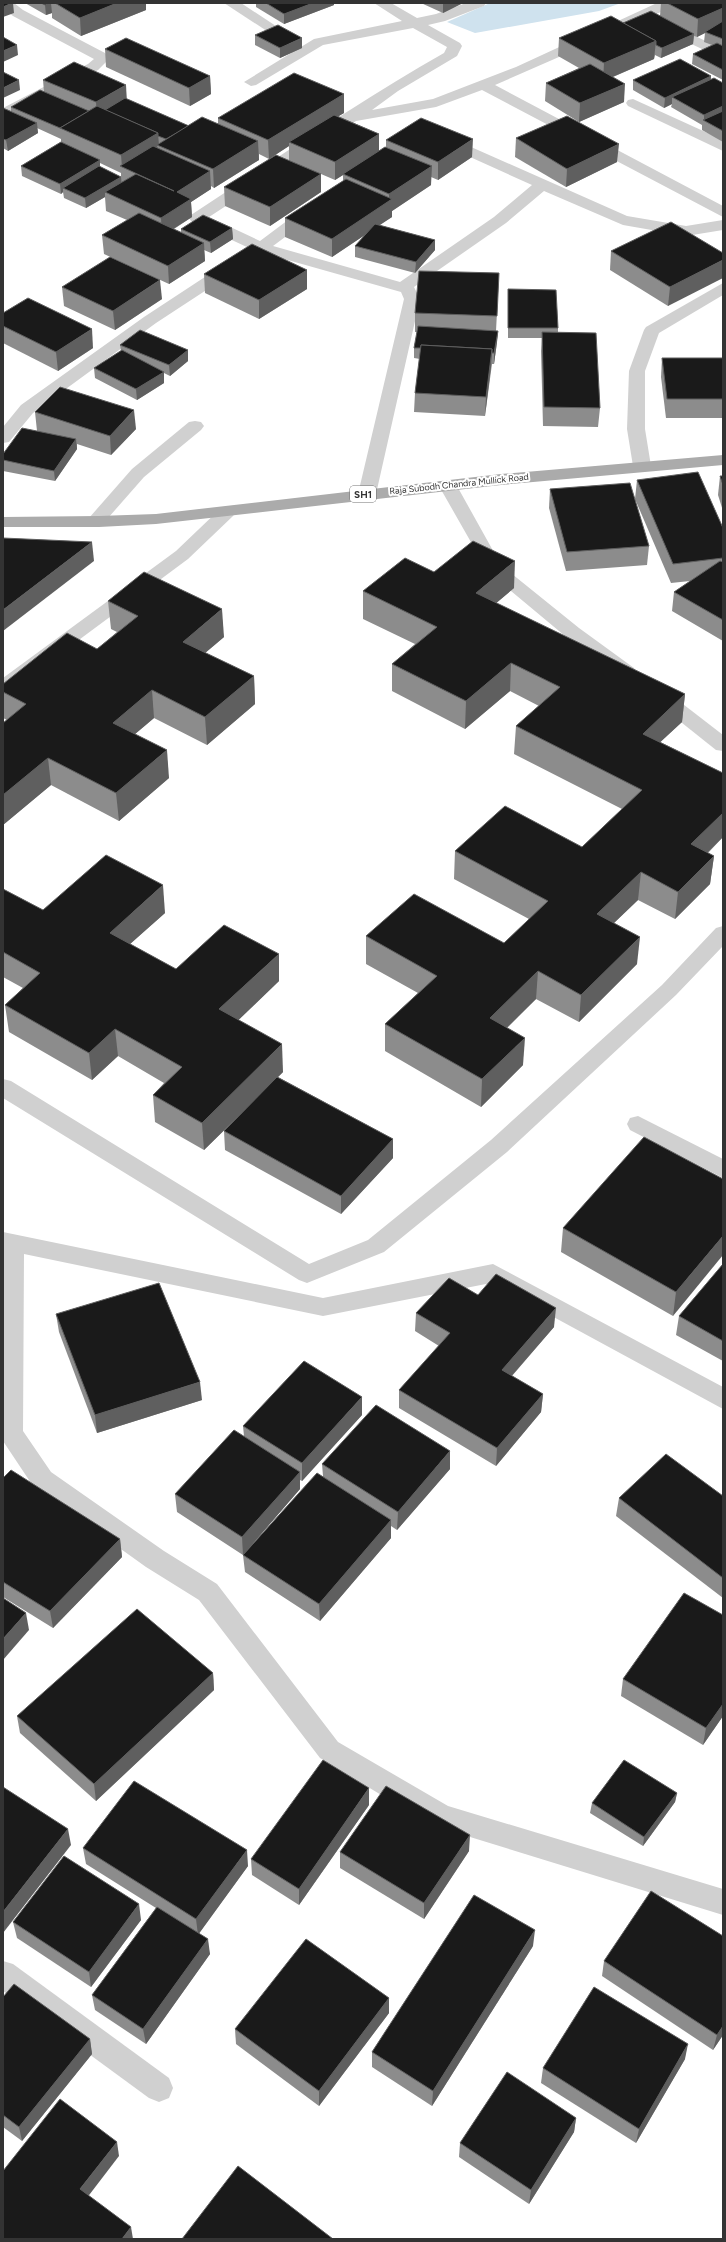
<svg xmlns="http://www.w3.org/2000/svg" width="726" height="2242" font-family="Figtree,sans-serif">
	<rect width="100%" height="100%" fill="#fff"/>
	<polygon fill="#cfe2ee" points="490,3 621,3 599,11 475,33 447,22"/>
	<g fill="none" stroke-linecap="round" stroke-linejoin="round">
		<g fill="#d0d0d0" fill-rule="evenodd">
			<polygon points="3,3 14,3 23,10 105,53 109,59 98,70 3,118 3,108 88,64 94,59 13,16 3,8"/>
			<polygon points="224,3 241,3 288,34 286,37 276,37"/>
			<path d="M374,3H391L417,18L436,14L466,3H486L484,6L445,21L428,25L460,43L462,46L457,56L398,91L372,110L433,99L516,67L581,37H591L593,40L591,43L495,85L723,206V217L482,90L436,107L356,121L209,217L260,241L304,208H316L318,211L316,214L273,246L400,282L494,217L532,185L439,143L436,140L439,137L444,135L627,216L686,226L723,220V230L686,236L623,225L544,191L506,223L414,287L420,299L376,494L373,498H361L358,494L404,299L401,292L263,253L156,323L33,413L9,442L3,443V427L21,405L144,317L249,248L191,221L189,218L191,215C275,160 357,102 444,53L447,47L413,28L323,45L256,85L251,86L244,82L314,39L402,21Z"/>
			<polygon points="657,3 676,3 674,6 628,27 623,28 616,24 618,21"/>
			<polygon points="667,23 723,49 723,59 662,30 660,27"/>
			<polygon points="633,99 723,140 723,151 628,106 626,103 628,100"/>
			<polygon points="723,283 723,295 659,333 645,371 645,429 651,466 648,470 636,470 633,466 627,429 629,371 644,330 646,327"/>
			<polygon points="195,421 201,422 204,426 201,430 144,477 101,526 95,527 89,526 86,522 89,518 132,469 189,422"/>
			<polygon points="448,481 454,482 457,486 501,565 579,628 634,668 636,672 634,676 627,678 620,676 565,636 488,572 439,486 442,482"/>
			<polygon points="227,507 233,508 236,512 233,516 188,559 10,691 3,693 3,678 176,551 221,508"/>
			<polygon points="659,689 666,691 723,735 723,751 716,750 652,699 650,695 652,691"/>
			<polygon points="723,926 723,946 676,995 507,1152 384,1252 307,1283 299,1280 3,1098 3,1079 11,1081 309,1264 368,1240 491,1140 662,985 716,928"/>
			<polygon points="638,1116 723,1159 723,1178 630,1130 627,1124 630,1118"/>
			<polygon points="3,1232 323,1298 493,1264 723,1387 723,1409 491,1283 323,1316 24,1254 23,1431 51,1472 164,1551 217,1584 338,1742 448,1806 723,1889 723,1915 431,1825 320,1758 199,1600 146,1567 33,1486 3,1441"/>
			<polygon points="3,1961 13,1964 169,2078 173,2088 169,2098 159,2102 149,2098 3,1991"/>
		</g>
		<polygon fill="#ababab" fill-rule="evenodd" points="723,455 723,465 501,485 156,524 99,527 3,527 3,517 99,516 156,514 501,474"/>
	</g>
	<g fill="#8c8c8c" fill-rule="evenodd">
		<polygon points="25,3 146,3 146,10 81,36 52,18 52,13 46,15"/>
		<polygon points="256,3 334,3 334,5 284,24 256,7"/>
		<polygon points="421,3 463,3 443,13"/>
		<polygon points="661,3 723,3 723,80 692,64 693,54 712,45 704,42 705,33 697,37 694,36 693,44 661,58 655,55 654,59 613,77 624,102 579,122 545,101 546,83 579,68 558,56 559,38 623,23 660,16"/>
		<polygon points="255,35 302,48 280,58 255,45"/>
		<polygon points="105,49 210,76 211,94 190,106 106,67"/>
		<polygon points="711,76 711,79 723,83 723,142 702,130 702,125 671,107 672,104 664,108 633,90 633,80"/>
		<path d="M43,80L127,99L189,126L218,124V118L344,94V113L338,116L379,134V151L386,147V140L472,157L438,180L431,177V185L392,211V217L379,225L435,240V250L415,273L355,257V246L366,234L332,257L285,237V218L343,181V175L335,180L321,174V192L270,226L225,206L224,187L289,160V146L269,159L259,154V160L214,188L211,186V189L191,202L192,217L174,229L181,232V229L232,228L233,239L211,253L204,250L205,261L169,284L104,254L102,235L127,220L106,211L105,197L86,208L64,198L63,192L61,194L22,176L21,166L61,142V139L37,128L38,133L8,151L3,148V108L11,111V107L44,92ZM100,163L121,173V183V177L100,167Z"/>
		<polygon points="516,138 617,162 566,187 515,157"/>
		<polygon points="611,251 723,253 668,306 610,270"/>
		<polygon points="307,270 307,289 259,319 205,293 204,274"/>
		<polygon points="499,273 496,331 498,331 497,342 494,364 492,364 485,416 414,412 415,393 420,359 414,358 414,348 417,332 415,332 415,313"/>
		<polygon points="62,287 162,299 115,330 64,306"/>
		<polygon points="508,289 558,328 558,332 600,408 598,427 543,426 541,351 542,338 508,338"/>
		<polygon points="3,313 93,348 58,371 3,343"/>
		<polygon points="120,345 188,350 188,361 170,376 164,373 164,383 137,400 95,378 94,368 121,351"/>
		<polygon points="662,358 723,358 723,418 666,418 661,377"/>
		<polygon points="35,412 136,429 111,455 77,444 77,449 55,481 3,471 3,454 37,431"/>
		<polygon points="720,476 723,476 723,511 718,495"/>
		<polygon points="637,480 723,528 723,641 672,611 674,592 690,581 671,583 635,499"/>
		<polygon points="550,489 649,546 647,565 566,571 549,508"/>
		<polygon points="514,588 496,603 685,694 682,722 660,742 723,773 723,837 708,853 714,856 710,884 675,919 638,900 614,923 637,964 579,1022 536,999 507,1028 523,1065 481,1107 385,1051 385,1024 418,993 366,964 366,936 504,943 529,919 454,879 455,851 582,847 622,809 514,754 516,726 539,706 510,691 465,729 392,691 392,664 415,644 363,619 363,591"/>
		<polygon points="108,601 224,637 205,653 254,676 255,704 207,745 154,718 135,734 169,778 119,821 51,785 3,825 3,723 7,720 3,718 3,684 97,649 117,632 111,629"/>
		<polygon points="3,889 43,910 165,913 130,944 176,969 279,981 238,1020 283,1072 278,1077 393,1139 393,1158 341,1214 225,1150 224,1131 249,1106 204,1150 155,1122 153,1095 164,1083 118,1056 92,1080 9,1032 5,1005 23,988 3,977"/>
		<polygon points="723,1179 673,1316 561,1252 563,1228"/>
		<polygon points="723,1264 723,1361 676,1335 679,1316"/>
		<polygon points="478,1295 554,1327 512,1376 543,1394 541,1412 496,1466 399,1408 399,1390 439,1346 415,1331 416,1313"/>
		<polygon points="56,1314 202,1400 97,1433 59,1332"/>
		<polygon points="362,1415 302,1481 300,1480 300,1489 243,1555 177,1512 175,1494 244,1436 243,1426"/>
		<polygon points="322,1464 450,1469 397,1530 391,1526 391,1538 320,1621 245,1572 243,1555 323,1476"/>
		<polygon points="3,1478 120,1539 122,1557 53,1628 3,1597"/>
		<polygon points="723,1496 723,1598 616,1516 619,1498"/>
		<polygon points="723,1615 723,1716 703,1745 621,1696 623,1679"/>
		<polygon points="213,1673 214,1690 96,1801 20,1733 17,1716"/>
		<polygon points="677,1793 675,1802 643,1846 590,1813 592,1803"/>
		<polygon points="369,1805 299,1905 252,1875 251,1859"/>
		<polygon points="83,1848 248,1866 199,1933 210,1954 146,2044 95,2010 92,1995 156,1908 86,1864"/>
		<polygon points="469,1851 424,1919 340,1868 340,1852"/>
		<polygon points="141,1920 91,1987 17,1938 13,1922"/>
		<polygon points="533,1946 432,2106 372,2067 372,2052"/>
		<polygon points="604,1961 723,2035 713,2050 602,1976"/>
		<polygon points="3,1997 90,2039 92,2054 22,2141 3,2127"/>
		<polygon points="389,1998 389,2013 319,2106 236,2044 235,2029"/>
		<polygon points="685,2059 636,2143 541,2083 543,2068"/>
		<polygon points="576,2118 574,2132 529,2204 459,2157 460,2143"/>
	</g>
	<g fill="#5f5f5f">
		<polygon points="12,3 13,3 14,13 3,17 3,7"/>
		<polygon points="51,3 52,13 46,15 45,5"/>
		<polygon points="117,3 146,3 146,10 81,36 80,18"/>
		<polygon points="313,3 334,3 334,5 284,24 284,14"/>
		<polygon points="443,3 463,3 443,13"/>
		<polygon points="723,8 723,25 705,32 705,33 697,37 698,19"/>
		<polygon points="694,34 693,44 661,58 662,48"/>
		<polygon points="302,38 302,48 280,58 280,48"/>
		<polygon points="656,41 654,59 603,81 604,63"/>
		<polygon points="17,45 18,55 3,62 3,51"/>
		<polygon points="210,76 211,94 190,106 189,88"/>
		<polygon points="711,76 710,86 672,97 672,104 664,108 665,98"/>
		<polygon points="19,80 20,90 3,98 3,88"/>
		<polygon points="625,84 624,102 579,122 580,103"/>
		<polygon points="126,85 127,103 97,121 96,102"/>
		<polygon points="344,94 344,113 293,144 289,142 289,146 269,159 268,140"/>
		<polygon points="723,106 723,116 704,121 704,115"/>
		<polygon points="37,123 38,133 8,151 6,140"/>
		<polygon points="158,133 159,146 157,145 158,152 122,167 121,155"/>
		<polygon points="379,134 379,152 343,174 343,175 335,180 335,162"/>
		<polygon points="473,139 472,157 438,180 438,162"/>
		<polygon points="258,141 259,160 214,188 213,169"/>
		<polygon points="619,144 617,162 566,187 567,169"/>
		<polygon points="100,160 100,170 63,188 63,192 61,194 60,184"/>
		<polygon points="432,166 431,185 392,211 392,217 332,257 332,239 389,200 389,194"/>
		<polygon points="210,171 211,189 191,202 192,217 162,236 161,218 177,192"/>
		<polygon points="321,174 321,192 270,226 270,207"/>
		<polygon points="121,177 122,187 105,192 105,197 86,208 85,198"/>
		<polygon points="232,228 233,239 211,253 210,242"/>
		<polygon points="435,240 435,250 415,273 416,262"/>
		<polygon points="204,243 205,261 169,284 168,266"/>
		<polygon points="723,260 723,278 668,306 670,287"/>
		<polygon points="307,270 307,289 259,319 259,300"/>
		<polygon points="160,280 162,299 115,330 113,311"/>
		<polygon points="92,329 93,348 58,371 56,352"/>
		<polygon points="498,331 497,342 494,364 494,353"/>
		<polygon points="492,349 491,367 485,416 486,397"/>
		<polygon points="188,350 188,361 170,376 169,365"/>
		<polygon points="164,372 164,383 137,400 136,389"/>
		<polygon points="134,410 136,429 111,455 110,436"/>
		<polygon points="76,439 77,449 55,481 54,471"/>
		<polygon points="92,542 94,561 3,631 3,610"/>
		<polygon points="515,561 514,588 475,621 476,593"/>
		<polygon points="222,609 224,637 185,670 183,642"/>
		<polygon points="511,663 510,691 465,729 466,701"/>
		<polygon points="254,676 255,704 207,745 205,717"/>
		<polygon points="152,690 154,718 115,751 113,723"/>
		<polygon points="685,694 682,722 640,761 643,734"/>
		<polygon points="167,750 169,778 119,821 116,793"/>
		<polygon points="48,758 51,785 3,825 3,795"/>
		<polygon points="723,813 723,837 688,872 691,844"/>
		<polygon points="714,856 710,884 675,919 678,892"/>
		<polygon points="641,872 638,900 594,942 597,914"/>
		<polygon points="163,885 165,913 112,960 110,933"/>
		<polygon points="640,937 637,964 579,1022 581,995"/>
		<polygon points="279,954 279,981 221,1037 219,1009"/>
		<polygon points="538,971 536,999 488,1046 490,1018"/>
		<polygon points="115,1029 118,1056 92,1080 89,1053"/>
		<polygon points="525,1038 523,1065 481,1107 482,1079"/>
		<polygon points="282,1044 283,1072 204,1150 202,1123"/>
		<polygon points="393,1139 393,1158 341,1214 341,1196"/>
		<polygon points="723,1236 723,1255 673,1316 676,1292"/>
		<polygon points="556,1308 554,1327 501,1388 502,1370"/>
		<polygon points="200,1382 202,1400 97,1433 95,1415"/>
		<polygon points="543,1394 541,1412 496,1466 497,1448"/>
		<polygon points="362,1397 362,1415 302,1481 302,1463"/>
		<polygon points="450,1451 450,1469 397,1530 398,1512"/>
		<polygon points="300,1472 300,1489 243,1555 242,1537"/>
		<polygon points="391,1520 391,1538 320,1621 319,1604"/>
		<polygon points="120,1539 122,1557 53,1628 50,1611"/>
		<polygon points="26,1613 29,1630 3,1660 3,1639"/>
		<polygon points="213,1673 214,1690 96,1801 94,1784"/>
		<polygon points="723,1704 723,1716 703,1745 706,1728"/>
		<polygon points="369,1788 369,1805 299,1905 299,1889"/>
		<polygon points="677,1793 675,1802 643,1846 644,1837"/>
		<polygon points="68,1829 71,1845 3,1933 3,1912"/>
		<polygon points="470,1835 469,1851 424,1919 424,1903"/>
		<polygon points="247,1850 248,1866 198,1935 196,1919"/>
		<polygon points="139,1904 141,1920 91,1987 89,1972"/>
		<polygon points="535,1930 533,1946 432,2106 433,2091"/>
		<polygon points="208,1939 210,1954 146,2044 143,2029"/>
		<polygon points="389,1998 389,2013 319,2106 319,2091"/>
		<polygon points="723,2026 723,2035 713,2050 717,2035"/>
		<polygon points="90,2039 92,2054 22,2141 19,2127"/>
		<polygon points="688,2044 685,2059 636,2143 639,2129"/>
		<polygon points="576,2118 574,2132 529,2204 531,2190"/>
		<polygon points="117,2142 119,2156 83,2203 80,2189"/>
		<polygon points="131,2227 133,2239 122,2239"/>
	</g>
	<g fill="#1a1a1a" stroke="#5f5f5f">
		<polygon points="3,3 12,3 3,7"/>
		<polygon points="41,3 51,3 45,5"/>
		<polygon points="55,3 117,3 80,18"/>
		<polygon points="266,3 313,3 284,14"/>
		<polygon points="667,3 723,3 723,8 698,19"/>
		<polygon points="651,11 694,34 662,48 656,45 656,41 623,23"/>
		<polygon points="611,16 656,41 604,63 559,38"/>
		<polygon points="723,21 723,39 705,32"/>
		<polygon points="278,25 302,38 280,48 255,35"/>
		<polygon points="3,37 17,45 3,51"/>
		<polygon points="126,38 210,76 189,88 105,49"/>
		<polygon points="717,43 723,46 723,70 693,54"/>
		<polygon points="680,59 711,76 665,98 633,80"/>
		<polygon points="74,62 126,85 96,102 43,80"/>
		<polygon points="590,64 625,84 580,103 546,83"/>
		<polygon points="3,72 19,80 3,88"/>
		<polygon points="294,73 344,94 268,140 218,118"/>
		<polygon points="714,78 723,83 723,106 704,115 672,97"/>
		<polygon points="40,90 89,111 60,128 11,107"/>
		<polygon points="125,98 189,126 166,139 158,136 158,133 105,110"/>
		<polygon points="97,106 158,133 121,155 60,128"/>
		<polygon points="3,108 37,123 6,140 3,139"/>
		<polygon points="723,111 723,131 703,120"/>
		<polygon points="334,115 379,134 335,162 289,142"/>
		<polygon points="567,116 619,144 567,169 516,138"/>
		<polygon points="202,117 258,141 213,169 157,145"/>
		<polygon points="421,118 473,139 438,162 386,140"/>
		<polygon points="61,142 100,160 60,184 21,166"/>
		<polygon points="153,146 210,171 177,192 191,199 161,218 105,192 136,174 174,191 120,166"/>
		<polygon points="385,147 432,166 389,194 343,174"/>
		<polygon points="276,155 321,174 270,207 224,187"/>
		<polygon points="99,166 121,177 85,198 63,188"/>
		<polygon points="346,179 392,199 332,239 285,218"/>
		<polygon points="139,213 204,243 168,266 102,235"/>
		<polygon points="203,215 232,228 210,242 181,229"/>
		<polygon points="671,222 723,253 723,260 670,287 611,251"/>
		<polygon points="375,224 435,240 416,262 355,246"/>
		<polygon points="252,244 307,270 259,300 204,274"/>
		<polygon points="110,257 160,280 113,311 62,287"/>
		<polygon points="419,271 499,273 497,316 415,313"/>
		<polygon points="508,289 556,290 558,328 508,328"/>
		<polygon points="28,298 92,329 56,352 3,326 3,313"/>
		<polygon points="418,326 498,331 494,353 492,353 492,349 421,345 421,348 414,348"/>
		<polygon points="140,330 188,350 169,365 120,345"/>
		<polygon points="542,332 596,333 600,408 544,407"/>
		<polygon points="421,345 492,349 486,397 415,393"/>
		<polygon points="122,350 164,372 136,389 94,368"/>
		<polygon points="662,358 723,358 723,399 667,399"/>
		<polygon points="60,387 134,410 110,436 35,412"/>
		<polygon points="22,428 76,439 54,471 3,460 3,454"/>
		<polygon points="698,472 723,528 723,558 673,564 637,480"/>
		<polygon points="720,476 723,476 723,485"/>
		<polygon points="630,483 649,546 567,552 550,489"/>
		<polygon points="3,538 92,542 3,610"/>
		<polygon points="473,541 515,561 476,593 685,694 643,734 723,773 723,813 691,844 714,856 678,892 641,872 597,914 640,937 581,995 538,971 490,1018 525,1038 482,1079 385,1024 437,976 366,936 414,894 504,943 548,901 455,851 505,806 582,847 642,790 516,726 560,687 511,663 466,701 392,664 437,627 363,591 405,558 434,572"/>
		<polygon points="720,561 723,562 723,620 674,592"/>
		<polygon points="144,572 222,609 183,642 254,676 205,717 152,690 113,723 167,750 116,793 48,758 3,795 3,723 26,704 3,692 3,684 67,633 97,649 138,616 108,601"/>
		<polygon points="106,855 163,885 110,933 176,969 224,925 279,954 219,1009 282,1044 202,1123 153,1095 182,1067 115,1029 89,1053 5,1005 40,973 3,952 3,889 43,910"/>
		<polygon points="277,1077 393,1139 341,1196 224,1131"/>
		<polygon points="644,1137 723,1179 723,1236 676,1292 563,1228"/>
		<polygon points="723,1264 723,1341 679,1316"/>
		<polygon points="496,1274 556,1308 502,1370 543,1394 497,1448 399,1390 450,1333 416,1313 449,1278 478,1295"/>
		<polygon points="159,1283 200,1382 95,1415 56,1314"/>
		<polygon points="304,1361 362,1397 302,1463 243,1426"/>
		<polygon points="376,1405 450,1451 398,1512 322,1464"/>
		<polygon points="234,1430 300,1472 242,1537 175,1494"/>
		<polygon points="666,1454 723,1496 723,1578 619,1498"/>
		<polygon points="11,1470 120,1539 50,1611 3,1582 3,1478"/>
		<polygon points="317,1473 391,1520 319,1604 243,1555"/>
		<polygon points="684,1593 723,1615 723,1704 706,1728 623,1679"/>
		<polygon points="3,1598 26,1613 3,1639"/>
		<polygon points="137,1609 213,1673 94,1784 17,1716"/>
		<polygon points="323,1760 369,1788 299,1889 251,1859"/>
		<polygon points="624,1760 677,1793 644,1837 592,1803"/>
		<polygon points="134,1781 247,1850 196,1919 83,1848"/>
		<polygon points="386,1786 470,1835 424,1903 340,1852"/>
		<polygon points="3,1787 68,1829 3,1912"/>
		<polygon points="64,1856 139,1904 89,1972 13,1922"/>
		<polygon points="651,1891 723,1936 723,2026 717,2035 604,1961"/>
		<polygon points="474,1895 535,1930 433,2091 372,2052"/>
		<polygon points="157,1907 208,1939 143,2029 92,1995"/>
		<polygon points="306,1939 389,1998 319,2091 235,2029"/>
		<polygon points="14,1984 90,2039 19,2127 3,2115 3,1997"/>
		<polygon points="594,1987 688,2044 639,2129 543,2068"/>
		<polygon points="507,2072 576,2118 531,2190 460,2143"/>
		<polygon points="60,2099 117,2142 80,2189 131,2227 122,2239 3,2239 3,2171"/>
		<polygon points="238,2166 333,2239 182,2239"/>
	</g>
	<g text-anchor="middle" stroke-width="4" stroke-linejoin="round" paint-order="stroke">
		<g font-size="9" fill="#333" stroke="#fff">
			<text transform="translate(459 484) rotate(-6)" y="3">Raja Subodh Chandra Mullick Road</text>
		</g>
		<rect fill="#fff" stroke="#707070" stroke-width="1" x="350" y="486" width="26" height="16" rx="3"/>
		<g font-size="10" font-weight="bold" fill="#333">
			<text x="363" y="498">SH1</text>
		</g>
	</g>
	<rect width="726" height="2242" fill="none" stroke="#333333" stroke-width="8"/>
</svg>
